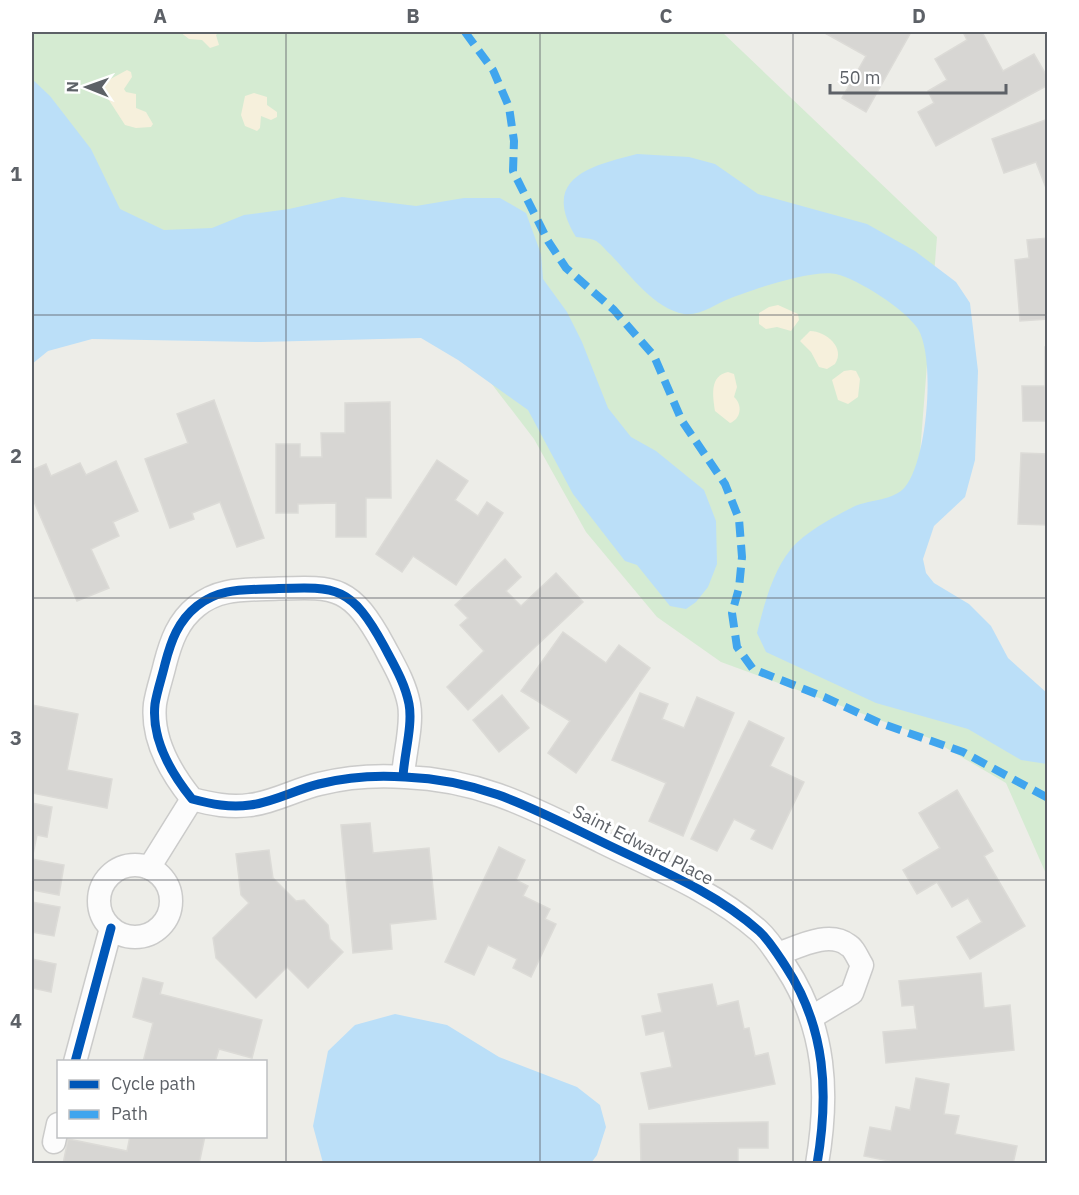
<svg xmlns="http://www.w3.org/2000/svg" width="1079" height="1195" font-family="'IBM Plex Sans',sans-serif">
	<rect width="100%" height="100%" fill="#edede8"/>
	<polygon fill="#d5ebd2" points="32,32 722,32 937,237 914,530 910,559 1047,720 1047,876 1006,783 929,738 721,662 657,617 586,532 534,439 412,280 228,271 32,187"/>
	<g fill="#f6f0dc">
		<polygon points="180,32 219,32 216,35 219,45 210,48 202,40 189,39"/>
		<polygon points="127,70 131,72 132,77 124,89 126,92 136,94 136,108 146,112 153,124 151,127 136,128 125,125 105,94 105,82"/>
		<polygon points="254,93 267,97 267,105 277,112 277,117 271,120 261,116 260,128 257,131 245,126 241,115 245,96"/>
		<polygon points="778,305 798,314 799,320 791,331 777,327 766,329 759,324 759,313 769,307"/>
		<path d="M810,331C826,331 846,348 835,364L827,369L819,367L811,352L800,341Z"/>
		<polygon points="851,370 856,371 860,379 858,397 848,404 838,400 832,380 844,371"/>
		<path d="M728,372L734,374L737,387L734,397C743,405 741,419 730,423L715,411C713,396 709,376 728,372Z"/>
	</g>
	<g fill="#bbdff8">
		<polygon points="32,79 50,96 91,149 120,209 164,230 212,228 244,215 289,209 342,197 416,206 464,198 500,198 526,213 541,254 543,279 567,312 582,342 608,408 631,437 656,451 704,490 716,521 717,564 708,587 696,602 686,609 670,606 637,565 625,561 573,494 528,410 458,360 421,338 261,342 92,339 48,351 32,364"/>
		<path d="M637,154L689,157L715,164L758,194L867,224L915,251L956,282L970,303L978,371L975,460L965,497L934,526L923,559L926,573L934,583L969,604L991,626L1008,658L1047,693V764L1021,760L968,729L876,703L766,652L757,633C764,606 772,572 791,549C805,532 835,516 855,506C869,500 895,500 905,487C927,461 936,359 918,329C906,310 858,279 836,274C813,269 754,289 731,298C715,304 701,316 684,314C655,309 630,275 611,255C606,251 600,242 594,240C589,238 582,238 576,237C540,178 590,166 637,154Z"/>
		<polygon points="395,1014 447,1025 499,1057 577,1087 600,1105 606,1127 597,1155 591,1163 323,1163 313,1126 328,1051 355,1025"/>
	</g>
	<g fill="#d7d6d3" stroke="#dcdbd7" stroke-width="1.5">
		<polygon points="823,32 911,32 866,112 842,98 866,56"/>
		<polygon points="963,32 982,32 1003,71 1034,54 1048,78 1048,85 936,146 918,112 934,103 928,91 947,80 935,59 967,40"/>
		<polygon points="1048,119 1048,193 1036,162 1004,173 992,139"/>
		<polygon points="1048,238 1048,319 1020,321 1015,260 1029,258 1027,240"/>
		<polygon points="1045,347 1048,347 1048,421 1023,421 1022,386 1045,386"/>
		<polygon points="214,400 264,538 237,547 220,502 192,513 194,519 170,528 145,459 188,443 177,414"/>
		<polygon points="390,402 391,498 366,498 366,537 336,537 336,503 298,504 298,513 276,513 276,444 300,444 300,457 322,457 321,433 345,433 345,403"/>
		<polygon points="1021,453 1048,454 1048,525 1018,524"/>
		<polygon points="437,460 468,481 455,500 478,516 487,502 503,513 456,585 413,556 402,572 376,554"/>
		<polygon points="116,461 138,511 113,522 119,536 91,549 109,588 77,601 32,497 32,470 46,464 51,476 80,463 86,475"/>
		<polygon points="505,559 521,577 506,591 521,606 556,573 583,602 468,710 447,687 484,651 460,625 468,618 455,605"/>
		<polygon points="563,632 606,663 619,645 650,668 576,773 548,753 570,721 521,691"/>
		<polygon points="640,693 668,704 662,719 684,728 697,697 734,713 683,836 649,821 666,783 612,760"/>
		<polygon points="502,695 529,728 499,752 473,720"/>
		<polygon points="32,705 78,714 67,770 112,779 107,808 32,793"/>
		<polygon points="749,721 784,738 770,766 804,782 772,849 751,839 756,830 734,819 717,851 691,839"/>
		<polygon points="957,790 993,851 984,856 1025,926 970,959 957,937 982,922 968,898 952,907 937,882 917,894 903,870 940,848 919,813"/>
		<polygon points="32,803 52,807 47,837 37,835 32,859 64,865 59,895 32,890"/>
		<polygon points="370,823 373,853 429,848 436,919 390,924 392,949 353,953 341,825"/>
		<polygon points="499,847 525,860 516,880 528,886 523,896 550,909 545,919 556,924 531,977 513,968 517,959 488,945 474,975 445,962"/>
		<polygon points="269,850 273,878 296,901 304,900 328,925 330,939 343,952 308,988 287,967 256,998 216,958 213,938 249,903 241,895 236,854"/>
		<polygon points="32,902 60,907 54,936 32,932"/>
		<polygon points="32,959 56,964 51,992 32,988"/>
		<polygon points="981,973 984,1008 1010,1005 1014,1050 886,1063 883,1032 917,1029 914,1005 902,1006 899,981"/>
		<polygon points="143,978 163,983 160,994 262,1020 252,1058 219,1049 215,1062 143,1062 153,1023 133,1017"/>
		<polygon points="712,984 717,1006 738,1001 744,1029 749,1028 755,1056 768,1053 775,1084 649,1109 641,1073 672,1067 664,1031 646,1035 642,1016 662,1012 658,994"/>
		<polygon points="916,1078 949,1084 944,1114 959,1116 955,1134 1017,1146 1013,1164 904,1164 864,1156 870,1127 891,1131 896,1107 910,1110"/>
		<polygon points="768,1122 768,1148 738,1148 738,1164 641,1164 640,1124"/>
		<polygon points="130,1136 205,1136 199,1164 63,1164 68,1139 127,1151"/>
	</g>
	<g fill="none" stroke-linecap="round" stroke-linejoin="round">
		<defs>
			<g id="minor">
				<path d="M403,777C404,755 413,725 409,704C405,683 394,665 384,646C349,582 335,587 266,589C241,590 218,589 197,606C178,621 171,641 165,664C162,677 157,691 155,704C151,740 171,773 192,799C211,804 230,808 250,805C272,803 297,789 319,784C347,777 377,775 405,777C483,780 534,809 602,842C655,868 714,891 759,931C770,941 778,955 786,967C826,1028 829,1094 817,1164"/>
				<circle cx="135" cy="901" r="36"/>
				<polyline points="149,868 192,799"/>
				<path d="M778,954C798,947 829,930 848,945C854,948 858,959 862,965L852,993L812,1017"/>
				<polyline points="75,1062 111,928"/>
				<polyline points="54,1142 58,1124"/>
			</g>
		</defs>
		<use href="#minor" stroke="#cbcbca" stroke-width="25"/>
		<use href="#minor" stroke="#fcfcfc" stroke-width="22"/>
		<polyline stroke="#40a5ee" stroke-width="8" stroke-dasharray="15 8" stroke-linecap="butt" points="465,32 493,70 509,107 514,141 513,171 548,241 566,268 614,310 654,356 682,421 725,484 739,519 742,557 739,588 732,613 737,647 753,669 824,697 880,723 963,752 1048,798"/>
		<defs>
			<g id="cycleway">
				<path d="M403,777C404,755 413,725 409,704C405,683 394,665 384,646C349,582 335,587 266,589C241,590 218,589 197,606C178,621 171,641 165,664C162,677 157,691 155,704C151,740 171,773 192,799C211,804 230,808 250,805C272,803 297,789 319,784C347,777 377,775 405,777C483,780 534,809 602,842C655,868 714,891 759,931C770,941 778,955 786,967C826,1028 829,1094 817,1164"/>
				<polyline points="75,1062 111,928"/>
			</g>
		</defs>
		<use href="#cycleway" stroke="#fff" stroke-width="13"/>
		<use href="#cycleway" stroke="#0057b8" stroke-width="9"/>
	</g>
	<path fill="none" stroke="#5d6167" stroke-width="1.5" stroke-opacity="0.55" d="M286,32V1164M540,32V1164M793,32V1164M32,315H1048M32,598H1048M32,880H1048"/>
	<g text-anchor="middle" stroke-width="6" stroke-linejoin="round" paint-order="stroke">
		<g font-size="18" fill="#5d6167" stroke="#fff">
			<text transform="translate(643 845) rotate(27)" y="6">Saint Edward Place</text>
		</g>
	</g>
	<rect width="1079" height="1195" fill="none" stroke="#ffffff" stroke-width="66"/>
	<rect x="57" y="1060" width="210" height="78" fill="#ffffff" stroke="#bec0c2" stroke-width="1.5"/>
	<rect x="69" y="1080" width="30" height="9" fill="#0057b8" stroke="#bec0c2" stroke-width="1.5"/>
	<text x="111" y="1090" font-size="18" fill="#5d6167">Cycle path</text>
	<rect x="69" y="1110" width="30" height="9" fill="#40a5ee" stroke="#bec0c2" stroke-width="1.5"/>
	<text x="111" y="1120" font-size="18" fill="#5d6167">Path</text>
	<g transform="translate(87 87) rotate(271)" stroke="#ffffff" stroke-width="4.5" paint-order="stroke">
	<path d="M0-4.5L10 22L0 15L-10 22Z" fill="#5d6167"/>
	<text y="-9" font-size="16" font-weight="bold" text-anchor="middle" fill="#5d6167">N</text>
	</g>
	<path d="M830 84v9h176v-9" fill="none" stroke="#5d6167" stroke-width="3"/>
	<text x="839" y="84" font-size="18" fill="#5d6167" stroke="#ffffff" stroke-width="4.5" paint-order="stroke">50 m</text>
	<rect x="33" y="33" width="1013" height="1129" fill="none" stroke="#5d6167" stroke-width="2"/>
	<g font-size="20" text-anchor="middle" font-weight="bold" fill="#5d6167">
		<text x="160" y="23">A</text>
		<text x="413" y="23">B</text>
		<text x="666" y="23">C</text>
		<text x="919" y="23">D</text>
		<text x="16" y="181">1</text>
		<text x="16" y="463">2</text>
		<text x="16" y="745">3</text>
		<text x="16" y="1028">4</text>
	</g>
</svg>
